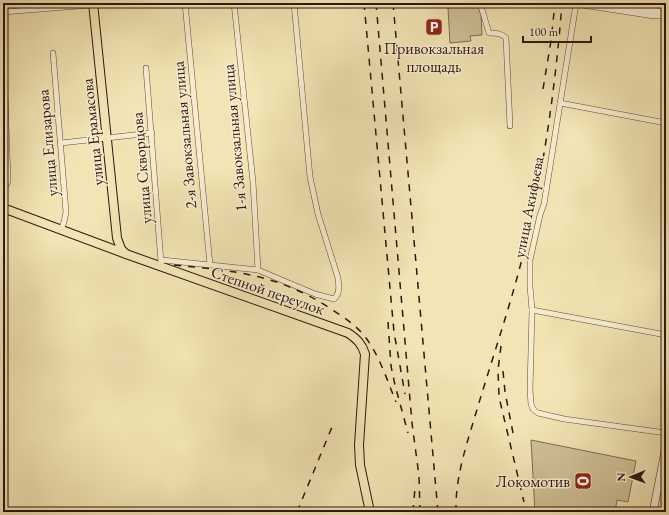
<svg xmlns="http://www.w3.org/2000/svg" width="669" height="515" font-family="'EB Garamond',serif">
	<rect width="100%" height="100%" fill="#f2e4b4"/>
	<filter id="stains"><feTurbulence type="fractalNoise" baseFrequency=".005" numOctaves="4"/><feColorMatrix values="0 0 0 0 .2 0 0 0 0 .09 0 0 0 0 .02 0 0 0 .5 -.17"/></filter>
	<radialGradient id="worn" r=".72"><stop offset=".6" stop-color="#630" stop-opacity="0"/><stop offset="1" stop-color="#630" stop-opacity=".3"/></radialGradient>
	<g fill="#d0c198" stroke="#7e6c54">
		<polygon points="449,3 477,3 481,15 482,35 470,36 471,41 450,43 448,8"/>
		<polygon points="531,440 636,461 628,502 617,500 615,512 535,512"/>
	</g>
	<g fill="none" stroke-linecap="round" stroke-linejoin="round">
		<defs>
			<g id="street">
				<polyline points="185,3 210,265"/>
				<polyline points="234,3 253,182 258,270"/>
				<path d="M480,3L489,33C496,33 501,33 506,38L510,126"/>
				<polyline points="647,3 655,4 666,9"/>
				<polyline points="3,12 116,3"/>
				<polyline points="666,16 654,16 576,4 544,204 540,215 530,260 530,286 532,310 530,390 531,404 533,409 538,413 564,419 666,433"/>
				<polyline points="3,40 8,181 3,192"/>
				<polyline points="53,53 66,212 64,222 61,230"/>
				<polyline points="146,68 161,262"/>
				<polyline points="560,103 666,123"/>
				<polyline points="61,143 152,133"/>
				<path d="M162,260L258,270L315,294L334,299C340,294 339,286 338,278L318,214L310,177L294,3"/>
				<polyline points="532,310 666,335"/>
			</g>
			<g id="secondary">
				<polyline points="599,3 666,13"/>
				<polyline points="653,512 666,446"/>
			</g>
			<g id="primary">
				<polyline points="93,3 117,238 121,249 126,254"/>
				<path d="M3,208L126,254L348,333C357,339 362,344 365,354L359,445L360,465L370,512"/>
			</g>
		</defs>
		<use href="#street" stroke="#5d4a39" stroke-width="6"/>
		<use href="#secondary" stroke="#2b1710" stroke-width="8"/>
		<use href="#primary" stroke="#2b1710" stroke-width="10"/>
		<use href="#street" stroke="#f7edce" stroke-width="5"/>
		<use href="#secondary" stroke="#f7edce" stroke-width="7"/>
		<use href="#primary" stroke="#f2e4b4" stroke-width="8"/>
		<g stroke="#2b1710" stroke-width="1.5" stroke-dasharray="7 7" stroke-linecap="butt">
			<polyline points="364,3 394,332 405,394"/>
			<polyline points="376,3 412,423 419,476 420,512"/>
			<polyline points="393,3 438,512"/>
			<polyline points="543,89 551,41 555,3"/>
			<path d="M174,265C235,271 278,274 331,309C344,317 357,326 366,338C380,357 387,380 396,402"/>
			<polyline points="388,322 391,366 395,385 408,433"/>
			<polyline points="501,346 498,370 499,397 524,502"/>
			<polyline points="503,371 505,392 513,433"/>
			<polyline points="297,512 332,427"/>
			<polyline points="413,512 415,488"/>
			<path d="M456,512C455,475 468,441 478,406C491,363 505,321 517,278C541,190 555,94 562,3"/>
		</g>
	</g>
	<defs>
		<symbol id="parking-square" viewBox="-11 -11 22 22"><rect x="-9" y="-9" width="18" height="18" rx="4" fill="#8f2418" stroke="#f7edce"/><path d="M-3.5-5.5H1a3.5 3.5 0 0 1 0 7H-1V5.5H-3.5ZM-1-3.4V-.6H.8a1.4 1.4 0 0 0 0-2.8Z" fill="#fff"/></symbol>
		<symbol id="stadium-square" viewBox="-11 -11 22 22"><rect x="-9" y="-9" width="18" height="18" rx="4" fill="#8f2418" stroke="#f7edce"/><path d="M0-5a6.5 5 0 1 0 0 10a6.5 5 0 1 0 0-10ZM-3.5-1.8h7v3.6h-7Z" fill="#fff"/></symbol>
	</defs>
	<g fill-rule="evenodd">
		<use href="#parking-square" x="424" y="17" width="20" height="20"/>
		<use href="#stadium-square" x="573" y="471" width="20" height="20"/>
	</g>
	<g text-anchor="middle" stroke-width="3" stroke-linejoin="round" paint-order="stroke">
		<g font-size="16" fill="#2b1710" stroke="#f7edce">
			<text x="434" y="54">Привокзальная<tspan x="434" dy="18">площадь</tspan></text>
			<text x="570" y="487" text-anchor="end">Локомотив</text>
		</g>
		<g font-size="16" fill="#2b1710" stroke="#f7edce">
			<text transform="translate(92 132) rotate(-96)" y="6">улица Ерамасова</text>
			<text transform="translate(184 135) rotate(-95)" y="6">2-я Завокзальная улица</text>
			<text transform="translate(234 138) rotate(-95)" y="6">1-я Завокзальная улица</text>
			<text transform="translate(47 143) rotate(-95)" y="6">улица Елизарова</text>
			<text transform="translate(141 168) rotate(-95)" y="6">улица Скворцова</text>
			<text transform="translate(528 207) rotate(-79)" y="6">улица Акифьева</text>
			<text transform="translate(268 290) rotate(19)" y="6">Степной переулок</text>
		</g>
	</g>
	<rect width="669" height="515" fill="none" stroke="#f2e4b4" stroke-width="16"/>
	<rect x="4" y="4" width="661" height="507" fill="none" stroke="#2b1710" stroke-width="2"/>
	<rect x="8" y="8" width="653" height="499" fill="none" stroke="#2b1710"/>
	<g transform="translate(631 477) rotate(269)" stroke="#f7edce" stroke-width="3" paint-order="stroke">
	<path d="M0-3L7 15L0 10L-7 15Z" fill="#2b1710"/>
	<text y="-6" font-size="11" font-weight="bold" text-anchor="middle" fill="#2b1710">N</text>
	</g>
	<path d="M523 36v6h68v-6" fill="none" stroke="#2b1710" stroke-width="2"/>
	<text x="529" y="36" font-size="12" fill="#2b1710" stroke="#f7edce" stroke-width="3" paint-order="stroke">100 m</text>
	<rect width="100%" height="100%" filter="url(#stains)"/>
	<rect width="100%" height="100%" fill="url(#worn)"/>
</svg>
